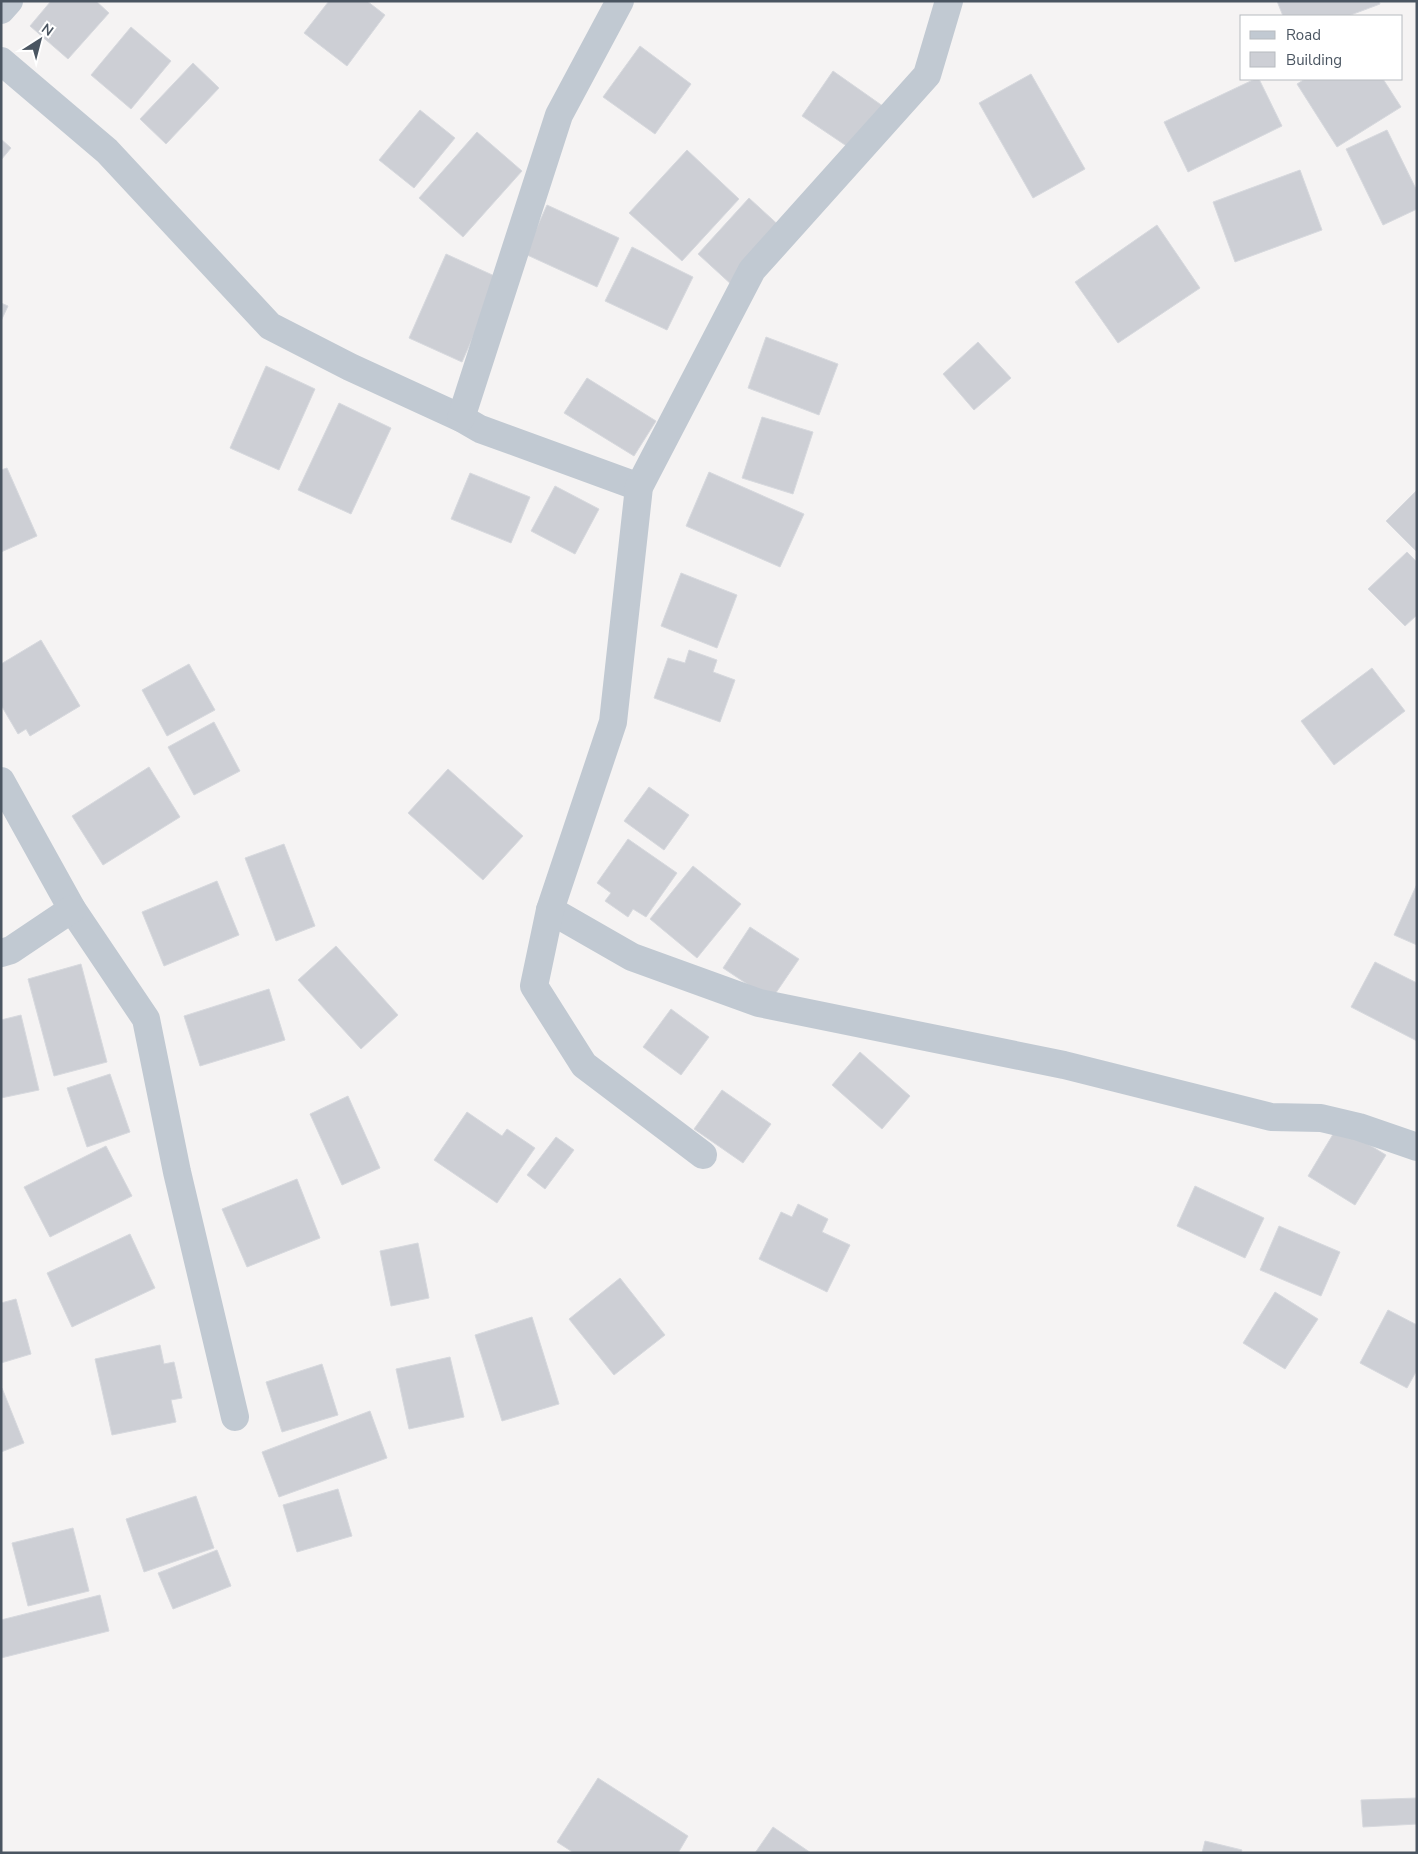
<svg xmlns="http://www.w3.org/2000/svg" width="1418" height="1854" font-family="'Nunito Sans',sans-serif">
	<rect width="100%" height="100%" fill="#f5f3f3"/>
	<g fill="#cdcfd5" stroke="#d7d9de">
		<polygon points="51,1 96,1 109,13 68,59 30,26"/>
		<polygon points="329,1 367,1 385,15 347,66 304,33"/>
		<polygon points="1277,1 1379,1 1380,4 1348,16 1283,16"/>
		<polygon points="131,27 171,61 131,109 91,75"/>
		<polygon points="640,46 691,84 655,134 603,97"/>
		<polygon points="193,63 219,88 166,144 140,119"/>
		<polygon points="833,71 887,109 857,153 802,116"/>
		<polygon points="1031,74 1085,169 1033,198 979,103"/>
		<polygon points="1255,79 1259,79 1282,126 1188,172 1164,122"/>
		<polygon points="1305,79 1383,79 1401,107 1337,147 1297,84"/>
		<polygon points="420,110 455,138 414,188 379,160"/>
		<polygon points="1387,130 1417,191 1417,209 1383,225 1346,149"/>
		<polygon points="477,132 522,171 463,237 419,198"/>
		<polygon points="1,139 11,148 1,160"/>
		<polygon points="687,150 739,199 682,261 629,213"/>
		<polygon points="1300,170 1322,230 1235,262 1213,202"/>
		<polygon points="749,198 784,230 733,286 698,254"/>
		<polygon points="547,205 619,238 597,287 525,254"/>
		<polygon points="1157,225 1200,288 1118,343 1075,282"/>
		<polygon points="632,247 693,277 667,330 605,301"/>
		<polygon points="446,254 499,278 462,362 409,338"/>
		<polygon points="1,303 8,306 1,321"/>
		<polygon points="766,337 838,364 819,415 748,388"/>
		<polygon points="978,342 1011,378 974,410 943,374"/>
		<polygon points="266,366 315,389 279,470 230,448"/>
		<polygon points="587,378 656,421 634,456 564,413"/>
		<polygon points="339,403 391,428 351,514 298,490"/>
		<polygon points="762,417 813,432 793,494 742,478"/>
		<polygon points="7,468 37,536 1,552 1,470"/>
		<polygon points="709,472 804,514 780,567 686,526"/>
		<polygon points="470,473 530,497 511,543 451,519"/>
		<polygon points="555,486 599,509 575,554 531,531"/>
		<polygon points="1416,491 1417,492 1417,552 1386,521"/>
		<polygon points="1407,552 1417,562 1417,615 1405,626 1368,589"/>
		<polygon points="681,573 737,595 717,648 661,626"/>
		<polygon points="41,640 80,706 30,736 26,729 18,734 1,705 1,664"/>
		<polygon points="689,650 717,660 713,672 735,680 720,722 654,698 668,658 685,663"/>
		<polygon points="189,664 215,710 167,736 142,690"/>
		<polygon points="1372,668 1405,711 1334,765 1301,721"/>
		<polygon points="214,722 240,771 194,795 168,747"/>
		<polygon points="149,767 180,817 103,865 72,816"/>
		<polygon points="448,769 523,836 483,880 408,813"/>
		<polygon points="649,787 689,815 664,850 624,821"/>
		<polygon points="628,839 677,873 646,917 633,909 628,917 605,901 611,893 597,883"/>
		<polygon points="284,844 315,926 276,941 245,858"/>
		<polygon points="693,866 741,904 697,958 650,919"/>
		<polygon points="217,881 239,935 164,966 142,912"/>
		<polygon points="1417,884 1417,945 1394,935"/>
		<polygon points="750,927 799,959 771,1000 723,968"/>
		<polygon points="336,946 398,1015 361,1049 298,980"/>
		<polygon points="1375,962 1417,983 1417,1041 1351,1007"/>
		<polygon points="81,964 107,1062 54,1076 28,979"/>
		<polygon points="269,989 285,1040 200,1066 184,1016"/>
		<polygon points="671,1009 709,1037 681,1075 643,1047"/>
		<polygon points="21,1015 39,1090 1,1098 1,1020"/>
		<polygon points="860,1052 910,1096 882,1129 832,1085"/>
		<polygon points="110,1074 130,1132 87,1147 67,1088"/>
		<polygon points="722,1090 771,1124 743,1163 694,1129"/>
		<polygon points="348,1096 380,1168 342,1185 310,1114"/>
		<polygon points="467,1112 502,1136 507,1129 535,1148 497,1203 434,1160"/>
		<polygon points="1338,1126 1386,1155 1355,1205 1308,1176"/>
		<polygon points="556,1137 574,1150 545,1189 527,1175"/>
		<polygon points="106,1146 132,1196 50,1237 24,1187"/>
		<polygon points="297,1179 320,1238 247,1267 222,1209"/>
		<polygon points="1195,1186 1264,1218 1245,1258 1177,1226"/>
		<polygon points="798,1204 828,1219 822,1232 850,1245 827,1292 759,1259 781,1212 792,1217"/>
		<polygon points="1279,1226 1340,1252 1321,1296 1260,1270"/>
		<polygon points="130,1234 155,1288 72,1327 47,1273"/>
		<polygon points="418,1243 429,1298 391,1306 380,1251"/>
		<polygon points="620,1278 665,1335 614,1375 569,1319"/>
		<polygon points="1275,1292 1318,1319 1285,1369 1243,1343"/>
		<polygon points="16,1299 31,1354 1,1363 1,1303"/>
		<polygon points="1388,1310 1417,1325 1417,1370 1407,1388 1360,1363"/>
		<polygon points="532,1317 559,1404 502,1421 475,1335"/>
		<polygon points="160,1345 164,1364 174,1362 182,1398 171,1400 176,1422 112,1435 95,1359"/>
		<polygon points="450,1357 464,1417 409,1429 396,1369"/>
		<polygon points="322,1364 338,1415 282,1432 266,1382"/>
		<polygon points="2,1388 24,1443 1,1452 1,1389"/>
		<polygon points="370,1411 387,1458 279,1497 262,1452"/>
		<polygon points="338,1489 352,1536 297,1552 283,1505"/>
		<polygon points="196,1496 214,1548 144,1572 126,1519"/>
		<polygon points="73,1528 89,1591 28,1606 12,1543"/>
		<polygon points="217,1550 231,1586 173,1609 158,1573"/>
		<polygon points="100,1595 109,1631 1,1658 1,1620"/>
		<polygon points="598,1778 688,1836 678,1853 574,1853 557,1842"/>
		<polygon points="1417,1798 1417,1824 1363,1827 1361,1800"/>
		<polygon points="773,1827 811,1853 755,1853"/>
		<polygon points="1205,1841 1242,1850 1241,1853 1202,1853"/>
	</g>
	<g fill="none" stroke-linecap="round" stroke-linejoin="round">
		<g stroke="#c1c9d2" stroke-width="28">
			<polyline points="1,10 9,1"/>
			<polyline points="1,61 107,151 270,326 350,367 461,418 480,429 639,487"/>
			<polyline points="461,418 559,115 620,1"/>
			<polyline points="1,781 72,909 146,1019 177,1172 235,1417"/>
			<polyline points="550,910 632,957 759,1003 1064,1065 1271,1117 1321,1118 1359,1127 1417,1147"/>
			<polyline points="1,953 11,950 72,909"/>
			<polyline points="703,1155 584,1065 534,986 550,910 613,722 639,487 752,270 927,75 949,1"/>
		</g>
	</g>
	<rect width="1418" height="1854" fill="none" stroke="#4a5561" stroke-width="5"/>
	<rect x="1240" y="15" width="162" height="65" fill="#ffffff" stroke="#b7bbc0"/>
	<rect x="1250" y="31" width="25" height="8" fill="#c1c9d2" stroke="#b7bbc0"/>
	<text x="1286" y="40" font-size="15" fill="#4a5561">Road</text>
	<rect x="1250" y="52" width="25" height="15" fill="#cdcfd5" stroke="#b7bbc0"/>
	<text x="1286" y="65" font-size="15" fill="#4a5561">Building</text>
	<g transform="translate(40 40) rotate(36)" stroke="#ffffff" stroke-width="4" paint-order="stroke">
	<path d="M0-4L9 19L0 12L-9 19Z" fill="#4a5561"/>
	<text y="-8" font-size="14" font-weight="bold" text-anchor="middle" fill="#4a5561">N</text>
	</g>
</svg>
